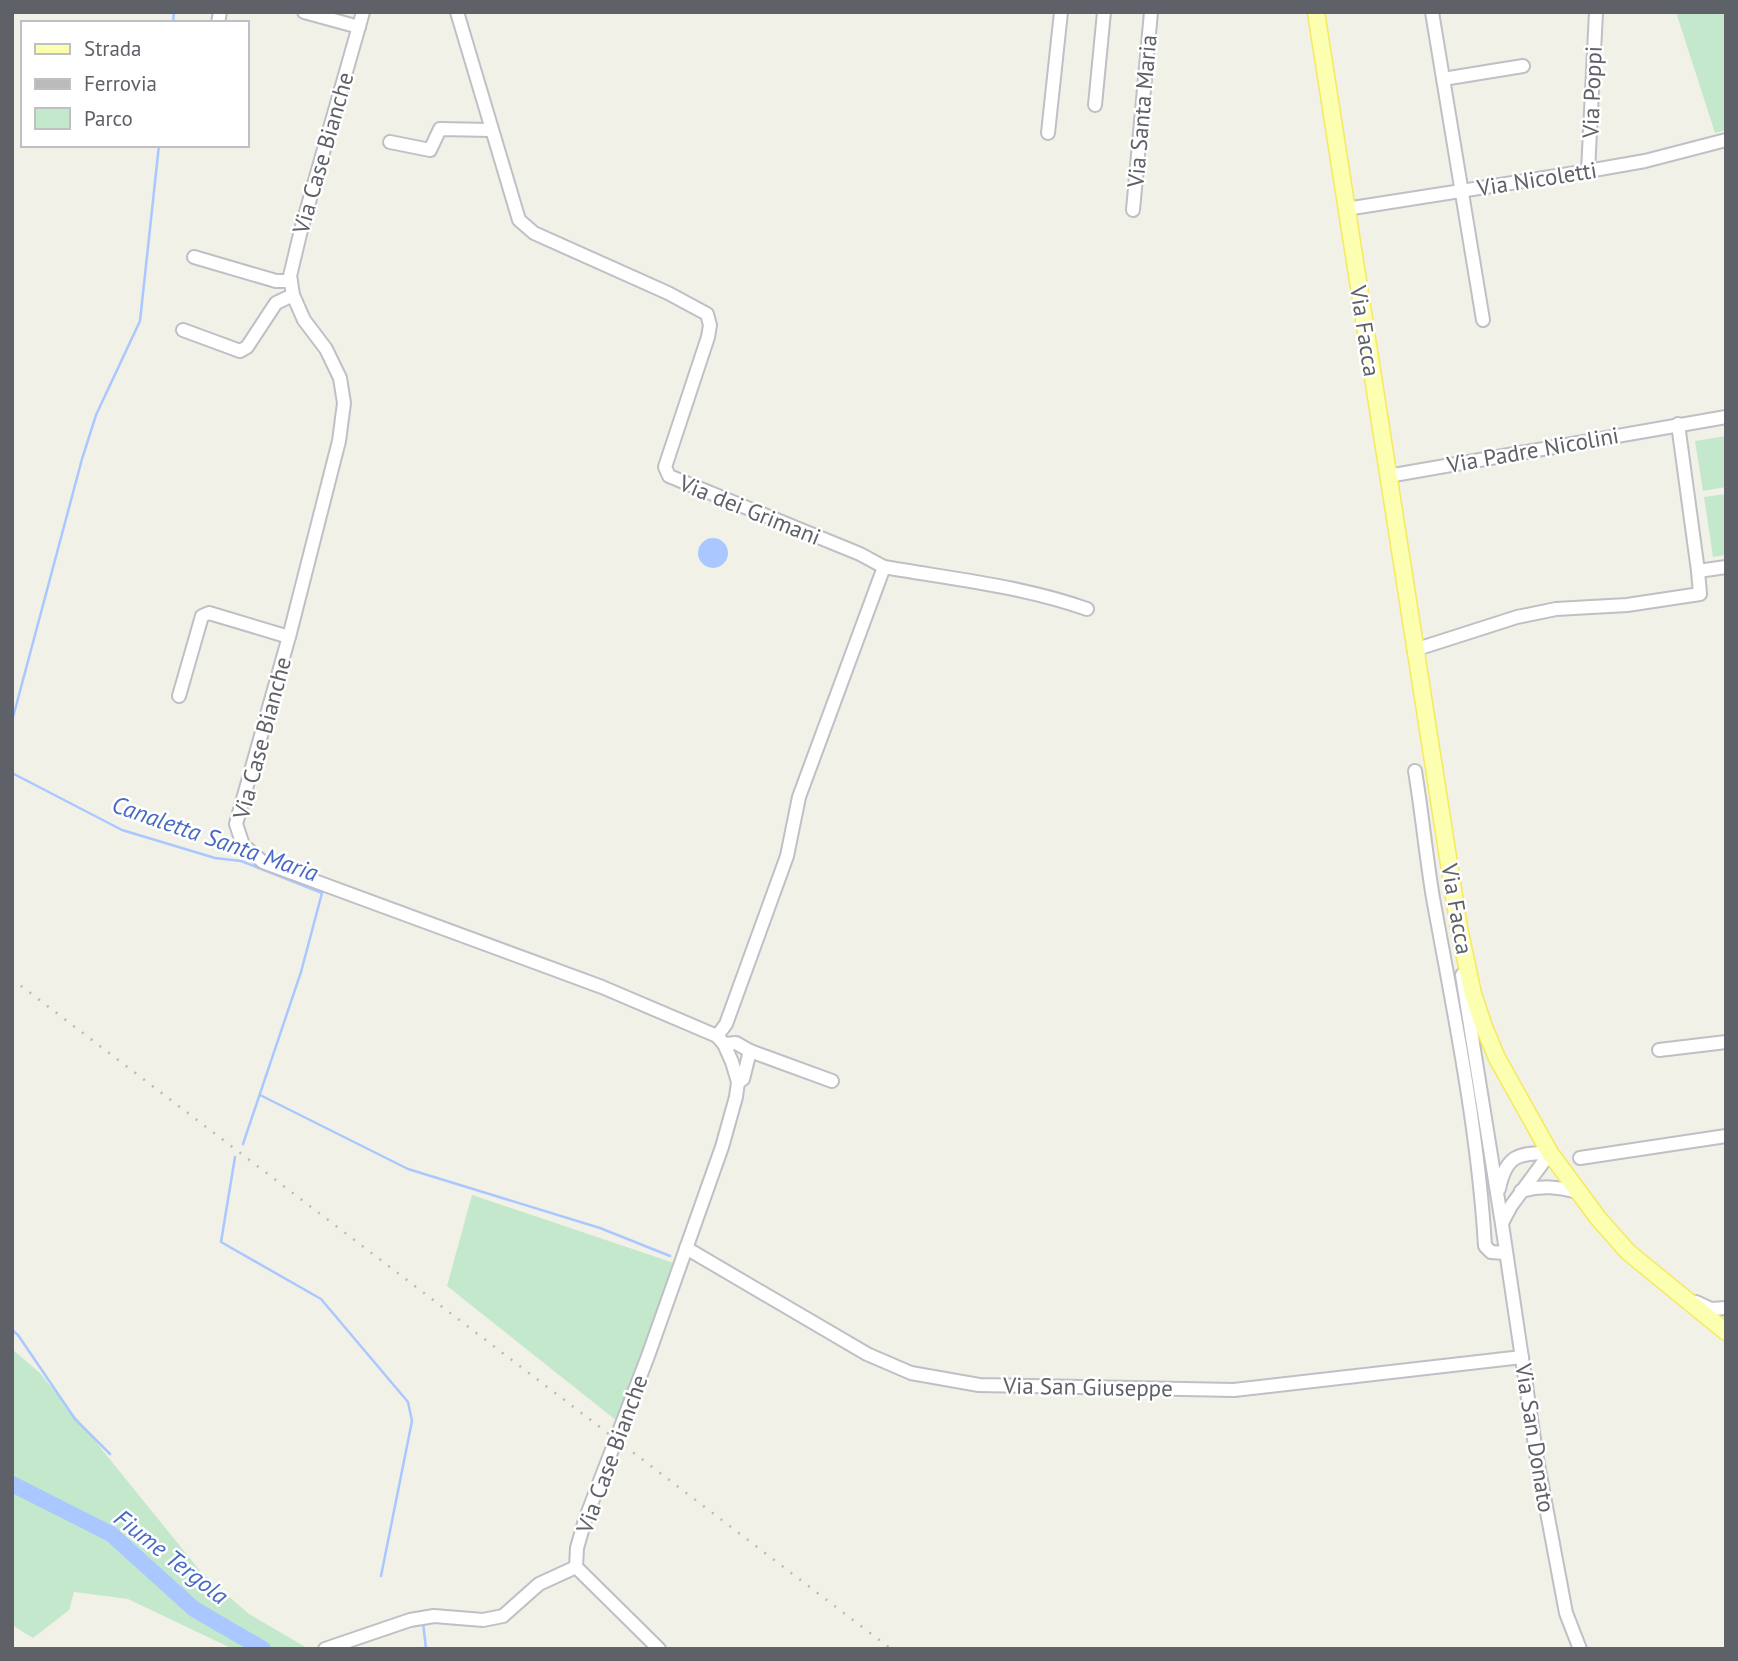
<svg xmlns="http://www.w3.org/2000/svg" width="1738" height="1661" font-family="'PT Sans',sans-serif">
	<rect width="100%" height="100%" fill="#f1f1e8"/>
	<g fill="#c4e8cc">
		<polygon points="1676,12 1726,12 1726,130 1715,133"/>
		<polygon points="1726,436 1726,487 1703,491 1695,441"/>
		<polygon points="1726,494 1726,555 1713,557 1704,497"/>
		<polygon points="472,1195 674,1263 617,1421 447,1286"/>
		<polygon points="12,1349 40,1373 201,1572 249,1614 309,1649 233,1649 128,1599 74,1592 69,1610 33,1638 12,1625"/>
	</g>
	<circle fill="#aac8ff" cx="713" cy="553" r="15"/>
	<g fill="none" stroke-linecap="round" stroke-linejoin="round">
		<g stroke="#aac8ff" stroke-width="2.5">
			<polyline points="173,23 174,12"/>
			<polyline points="12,721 82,459 96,415 140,321 159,145"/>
			<polyline points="12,773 122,830 215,858 241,861 322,893 301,972 243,1144"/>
			<polyline points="260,1095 408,1169 600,1228 670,1256"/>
			<polyline points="235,1157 221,1242 321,1299 408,1402 412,1421 381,1576"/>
			<polyline points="12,1330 18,1335 75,1419 110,1454"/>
			<polyline points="423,1622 426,1649"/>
		</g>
		<polyline stroke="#aac8ff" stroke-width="16" points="12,1484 111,1534 194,1609 263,1649"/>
		<defs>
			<g id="minor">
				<polyline points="304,12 359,27"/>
				<polyline points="457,12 519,220 534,233 668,293 707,314 710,325 708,337 665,467 669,476 860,554 884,567 799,797 787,856 726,1024 717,1036"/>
				<polyline points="1432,12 1483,320"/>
				<polyline points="218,23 220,12"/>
				<polyline points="1443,79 1523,66"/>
				<polyline points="1095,105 1104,12"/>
				<polyline points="1048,133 1061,12"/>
				<polyline points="390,142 430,150 440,129 491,130"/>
				<polyline points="1588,171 1596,12"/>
				<polyline points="1346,209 1588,171 1645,161 1726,140"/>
				<polyline points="1133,210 1151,12"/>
				<polyline points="194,257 276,281 291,281"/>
				<polyline points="183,330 240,351 247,347 276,303 293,295"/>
				<polyline points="1678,424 1698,571 1726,567"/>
				<polyline points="1388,476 1726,417"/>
				<path d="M884,567C953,579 1022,586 1087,609"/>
				<polyline points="1414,650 1517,617 1556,609 1627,605 1700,594 1698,571"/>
				<polyline points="179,696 202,616 209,613 289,637"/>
				<path d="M1415,771C1422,813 1426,856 1433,898C1454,1013 1478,1128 1485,1246L1491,1252L1505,1253"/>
				<polyline points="1462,975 1502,1224 1537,1459 1566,1613 1580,1649"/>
				<polyline points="724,1044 736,1043 750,1051 743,1079 738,1082"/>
				<polyline points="1659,1050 1726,1042"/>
				<polyline points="750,1051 832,1081"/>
				<polyline points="1580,1158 1726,1136"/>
				<path d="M1499,1189C1506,1155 1518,1153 1550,1153"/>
				<path d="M1521,1191C1542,1185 1557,1187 1578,1192"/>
				<polyline points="1502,1223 1511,1206 1550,1153"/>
				<polyline points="686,1248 867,1354 911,1373 979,1385 1234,1390 1522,1357"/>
				<polyline points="1696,1302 1711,1309 1726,1308"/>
				<polyline points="576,1567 659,1649"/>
				<polyline points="325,1649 410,1620 434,1616 483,1620 503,1616 539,1584 576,1567 577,1548 585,1520 648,1356 722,1147 736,1097 738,1082 732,1062 724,1044 717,1036 602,987 263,862 243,845 236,824 290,633 339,441 344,403 340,378 326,349 304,320 293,295 290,276 301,230 363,12"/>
			</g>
			<polyline id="major" points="1316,12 1459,928 1473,994 1484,1027 1497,1058 1550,1153 1598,1218 1628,1252 1726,1332"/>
		</defs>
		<use href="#minor" stroke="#bfbfc6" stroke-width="16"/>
		<use href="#major" stroke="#f5ea5d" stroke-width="19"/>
		<use href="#minor" stroke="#fff" stroke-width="12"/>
		<use href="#major" stroke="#fbffaf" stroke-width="16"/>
		<polyline stroke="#bababb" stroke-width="2.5" stroke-dasharray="2 9" stroke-linecap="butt" points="12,979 891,1649"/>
	</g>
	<g text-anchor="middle" stroke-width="5" stroke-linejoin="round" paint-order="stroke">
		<g font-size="23" fill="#5f6168" stroke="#fff">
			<text transform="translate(1592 92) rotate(-88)" y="8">Via Poppi</text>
			<text transform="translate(1142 111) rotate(-85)" y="8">Via Santa Maria</text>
			<text transform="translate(323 153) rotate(-74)" y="8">Via Case Bianche</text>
			<text transform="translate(1537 179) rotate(-9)" y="8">Via Nicoletti</text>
			<text transform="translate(1365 331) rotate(81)" y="8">Via Facca</text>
			<text transform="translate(1533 450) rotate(-10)" y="8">Via Padre Nicolini</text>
			<text transform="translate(750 510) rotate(22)" y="8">Via dei Grimani</text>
			<text transform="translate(262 738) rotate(-75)" y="8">Via Case Bianche</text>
			<text transform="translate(1457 909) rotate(80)" y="8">Via Facca</text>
			<text transform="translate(1088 1387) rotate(1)" y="8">Via San Giuseppe</text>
			<text transform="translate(1535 1438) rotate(81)" y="8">Via San Donato</text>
			<text transform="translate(612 1454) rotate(-70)" y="8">Via Case Bianche</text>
		</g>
		<g font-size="24" font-style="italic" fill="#486ac7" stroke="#fff">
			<text transform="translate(215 839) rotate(19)" y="8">Canaletta Santa Maria</text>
			<text transform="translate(171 1557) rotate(38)" y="8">Fiume Tergola</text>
		</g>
	</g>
	<rect width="1738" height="1661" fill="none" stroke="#5f6168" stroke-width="28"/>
	<rect x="21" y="21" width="228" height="126" fill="#ffffff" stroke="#bfc0c3" stroke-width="2"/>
	<rect x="35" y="44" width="35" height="10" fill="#fbffaf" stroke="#bfc0c3" stroke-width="2"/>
	<text x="84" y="56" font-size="21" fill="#5f6168">Strada</text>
	<rect x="35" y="79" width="35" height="10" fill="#bababb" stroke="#bfc0c3" stroke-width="2"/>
	<text x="84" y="91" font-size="21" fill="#5f6168">Ferrovia</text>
	<rect x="35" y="108" width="35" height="21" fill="#c4e8cc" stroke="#bfc0c3" stroke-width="2"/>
	<text x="84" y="126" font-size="21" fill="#5f6168">Parco</text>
</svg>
